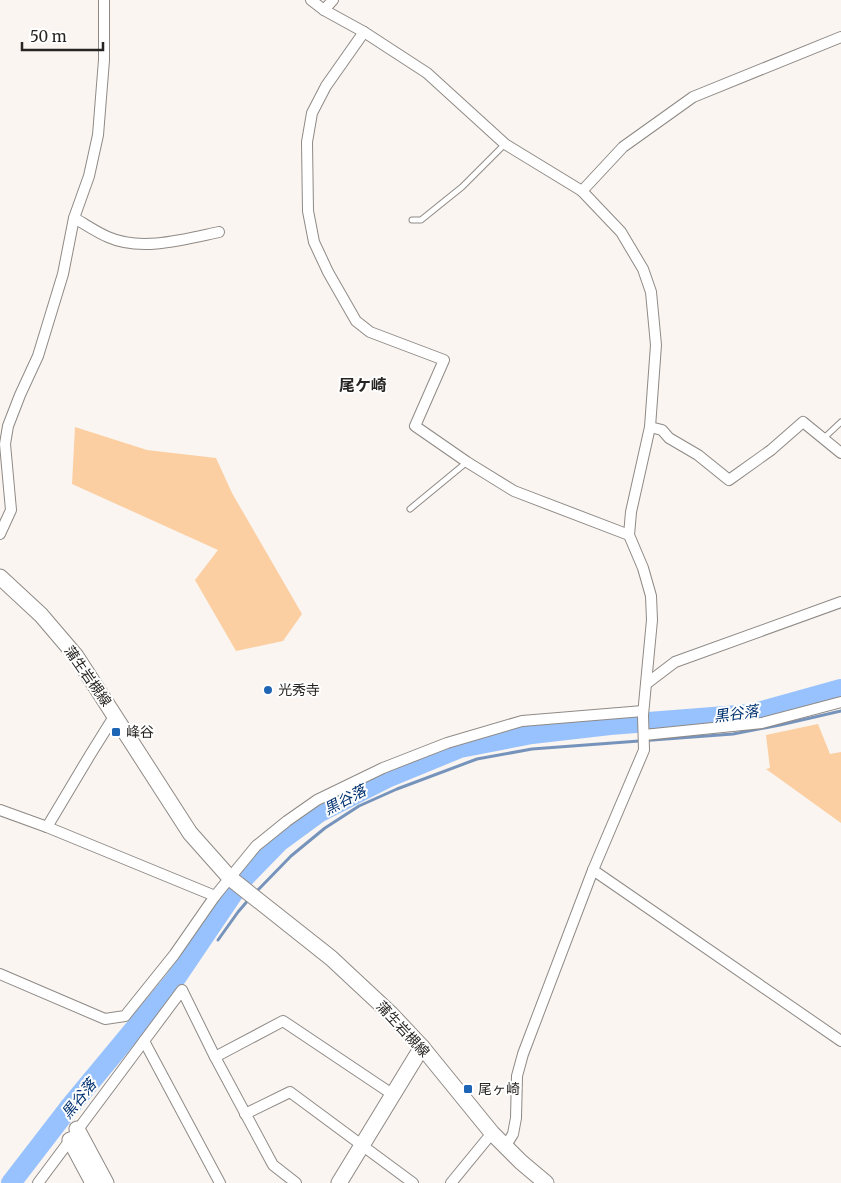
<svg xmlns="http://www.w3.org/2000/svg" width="841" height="1183" font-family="Merriweather,'Noto Sans JP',serif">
	<rect width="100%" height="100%" fill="#faf5f0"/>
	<g fill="#fbcfa2">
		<polygon points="75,427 147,450 216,458 232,493 302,614 283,641 236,651 195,580 218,550 72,484"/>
		<polygon points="818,724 830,754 841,752 841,823 766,769 770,768 766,735"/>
	</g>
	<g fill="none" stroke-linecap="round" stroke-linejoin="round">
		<g stroke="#7693bc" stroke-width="3">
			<polyline points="256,892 291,856 325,828 359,806 397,789 477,759 532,749 733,734 780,725 841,711"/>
			<polyline points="218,940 238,912 250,898"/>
		</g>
		<polyline stroke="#98c2fd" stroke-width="20" points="11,1183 68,1109 174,981 243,879 279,842 320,812 387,778 460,748 532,734 610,725 751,714 841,689"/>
		<defs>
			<g id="lane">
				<polyline points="412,220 421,220 462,187 505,144"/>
				<polyline points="824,438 841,422"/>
				<polyline points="410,509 467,462"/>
			</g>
			<g id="street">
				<polyline points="311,0 324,10 364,32 427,73 505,144 582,191 621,232 643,269 651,292 656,345 650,427 631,512 629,535 643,568 651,596 652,620 643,715 644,750 593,870 523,1054 517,1076 516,1118 513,1134 505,1147"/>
				<polyline points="324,10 333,0"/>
				<polyline points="364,32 326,86 312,113 307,142 308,211 314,242 328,272 356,321 370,332 444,360 415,426 467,462 514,491 629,535"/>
				<polyline points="582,191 623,147 693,97 841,37"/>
				<path d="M74,218C85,224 96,232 108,237C141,252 186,239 219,232"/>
				<polyline points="650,427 662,430 669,438 698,455 729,480 771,450 803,422 841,453"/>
				<polyline points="0,534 11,510 5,444 8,426 20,395 38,356 63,274 74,218 89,176 98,135 104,60 104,0"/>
				<polyline points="646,684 675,662 841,602"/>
				<polyline points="644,735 762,723 841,702"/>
				<polyline points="0,810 47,827 215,896"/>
				<polyline points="47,827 90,755 115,715"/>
				<polyline points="593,870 841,1041"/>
				<polyline points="0,974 105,1019 125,1016 174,955 215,896 256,846 287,821 317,800 383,768 447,743 522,721 643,711"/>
				<polyline points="215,1057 283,1021 392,1094"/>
				<polyline points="245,1114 290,1092 413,1183"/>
				<polyline points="38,1183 144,1041"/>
				<polyline points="220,1183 144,1041 182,990 215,1057 273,1165 296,1183"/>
				<polyline points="451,1183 492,1133"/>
			</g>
			<g id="secondary">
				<polyline points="0,577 41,615 76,656 190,833 230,878 331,958 391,1014 422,1047 492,1133 521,1162 546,1183"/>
				<polyline points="77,1129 106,1183"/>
				<polyline points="70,1140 93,1183"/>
				<polyline points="339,1183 422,1047"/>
			</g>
		</defs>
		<use href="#lane" stroke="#8f8a86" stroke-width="7"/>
		<use href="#street" stroke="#8f8a86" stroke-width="12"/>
		<use href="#secondary" stroke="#8f8a86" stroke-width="17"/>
		<use href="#lane" stroke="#fff" stroke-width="5"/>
		<use href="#street" stroke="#fff" stroke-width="10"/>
		<use href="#secondary" stroke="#fff" stroke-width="15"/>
	</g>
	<g fill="#1f65b5" stroke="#fff" stroke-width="2">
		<circle cx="268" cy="690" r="5"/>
		<rect x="111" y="727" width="10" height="10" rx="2.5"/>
		<rect x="463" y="1084" width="10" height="10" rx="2.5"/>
	</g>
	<g text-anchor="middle" stroke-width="4" stroke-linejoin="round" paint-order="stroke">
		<g font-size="14" fill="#272523" stroke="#fff">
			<text transform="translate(88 676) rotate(55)" y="5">蒲生岩槻線</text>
			<text transform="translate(403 1029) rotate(47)" y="5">蒲生岩槻線</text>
		</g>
		<g font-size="14" fill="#272523" stroke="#fff" text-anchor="start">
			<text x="278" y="695">光秀寺</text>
			<text x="126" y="737">峰谷</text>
			<text x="478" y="1094">尾ヶ崎</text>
		</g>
		<g font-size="15" font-style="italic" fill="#003271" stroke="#fff">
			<text transform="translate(736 714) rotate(-8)" y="5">黒谷落</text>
			<text transform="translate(345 800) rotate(-28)" y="5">黒谷落</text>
			<text transform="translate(79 1099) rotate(-51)" y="5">黒谷落</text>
		</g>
		<g font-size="16" font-weight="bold" fill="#272523" stroke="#fff">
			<text x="363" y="391">尾ケ崎</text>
		</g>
	</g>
	<path d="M22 42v8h81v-8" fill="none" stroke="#272523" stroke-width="2.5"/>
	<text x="30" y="42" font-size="15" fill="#272523" stroke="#ffffff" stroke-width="4" paint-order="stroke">50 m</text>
</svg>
